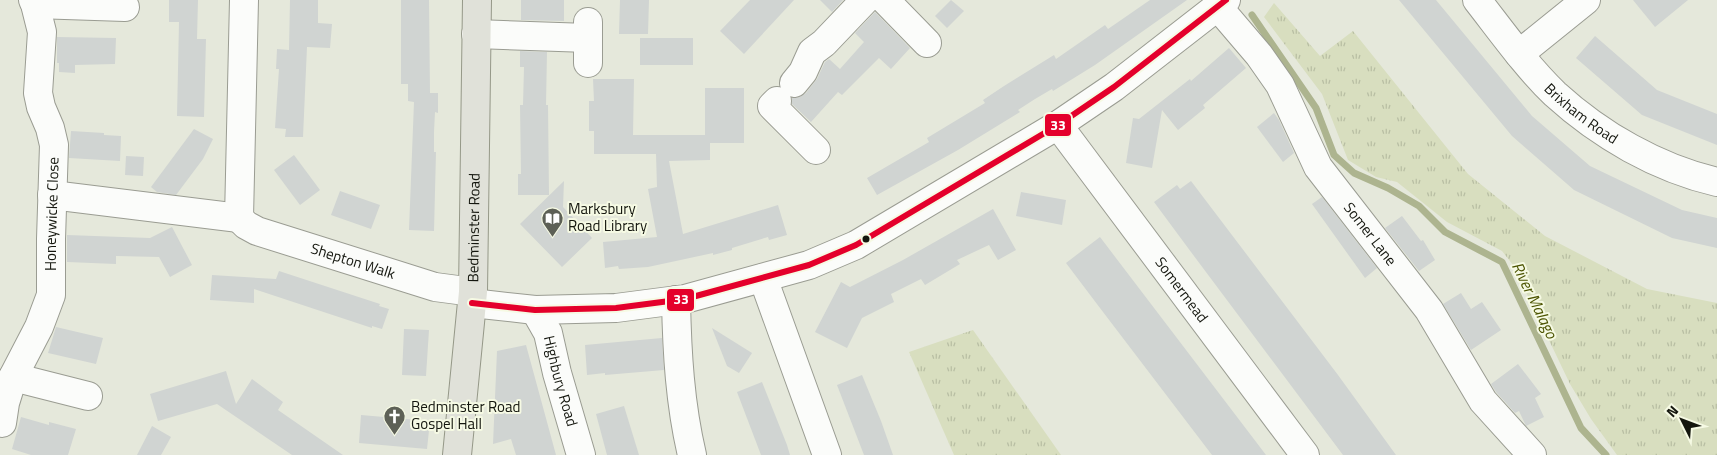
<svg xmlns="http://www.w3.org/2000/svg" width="1717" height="455" font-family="'Titillium Web',sans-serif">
	<defs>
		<pattern id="grass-tufts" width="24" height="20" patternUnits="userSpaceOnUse" patternTransform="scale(1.25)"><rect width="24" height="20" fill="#d8debf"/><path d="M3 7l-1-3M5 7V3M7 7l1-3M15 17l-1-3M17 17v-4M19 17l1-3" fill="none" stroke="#b8bea3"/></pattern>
	</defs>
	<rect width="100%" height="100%" fill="#e5e8db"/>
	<g fill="url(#grass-tufts)">
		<polygon points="1274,3 1320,56 1353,31 1468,174 1545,236 1647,289 1717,303 1717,455 1617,455 1591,419 1570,384 1513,265 1502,251 1447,222 1397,182 1376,177 1348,160 1322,94 1264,17"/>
		<polygon points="973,330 1061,455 954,455 909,352"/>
	</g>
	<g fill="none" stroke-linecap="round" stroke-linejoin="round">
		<polyline stroke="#adb48f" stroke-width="7" points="1252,15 1316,108 1334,155 1354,173 1388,188 1419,206 1445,232 1502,262 1581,428 1606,455"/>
	</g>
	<g fill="#d0d4d2">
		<polygon points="169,0 198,0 197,39 206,39 204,117 177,116 179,22 169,22"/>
		<polygon points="290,0 318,0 318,23 332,24 330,48 307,47 303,137 285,137 286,129 275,128 279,69 276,69 277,49 289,50"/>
		<polygon points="401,0 429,0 430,93 438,93 438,113 435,112 434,132 434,152 436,152 434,231 409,230 414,102 408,101 408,84 401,84"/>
		<polygon points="521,0 564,0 564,21 521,20"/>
		<polygon points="620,0 649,0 648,34 619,34"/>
		<polygon points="750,0 794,0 744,54 720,31"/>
		<polygon points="820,0 843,0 832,12"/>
		<polygon points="951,0 964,11 947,28 935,16"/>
		<polygon points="1150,0 1187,0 1095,65 1053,91 1052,89 1035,99 1018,110 1020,112 958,150 877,195 867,178 929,142 927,138 985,103 983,100 1004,86 1054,55 1056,59 1105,25 1108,29"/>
		<polygon points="1399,0 1436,0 1532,116 1590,166 1682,210 1717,218 1717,248 1672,238 1574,190 1512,136"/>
		<polygon points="1633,0 1688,0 1655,27"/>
		<polygon points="875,12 910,48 891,69 879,58 842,95 838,92 811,122 792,104 792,98 800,97 806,93 817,79 825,62 829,59 840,69 864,42 855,33"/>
		<polygon points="1595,36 1657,90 1717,114 1717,145 1642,115 1576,58"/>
		<polygon points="57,37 116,38 115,64 75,65 75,73 59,72 59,63 57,63"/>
		<rect x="640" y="38" width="53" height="27"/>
		<polygon points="1229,48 1246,68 1203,105 1205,108 1178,130 1162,110 1152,168 1126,163 1133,118 1139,119 1190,79 1191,81"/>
		<polygon points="520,51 547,52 546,105 548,105 549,195 518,195 518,174 521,174 520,105 523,105 524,67 520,67"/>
		<polygon points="593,79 634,79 633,135 705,135 705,88 744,88 744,143 710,143 710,160 669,161 683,234 778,205 787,235 769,240 768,237 732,248 732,250 713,255 713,253 648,267 619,269 618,266 605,268 603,242 657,237 648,189 657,187 656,154 594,154 594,131 589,131 589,101 594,101"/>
		<polygon points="1274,113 1279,120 1294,153 1283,162 1257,127"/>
		<polygon points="194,129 213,139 203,159 176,195 157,192 151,187"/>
		<polygon points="71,131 104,133 104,135 121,136 120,161 69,158"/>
		<polygon points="294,155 320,190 300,205 274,170"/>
		<polygon points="126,156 144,157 143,176 125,175"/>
		<polygon points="564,181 563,207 592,238 562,267 520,224"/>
		<polygon points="1191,181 1338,375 1396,455 1343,455 1191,252 1154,202 1177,185 1180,189"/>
		<polygon points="340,191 380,205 371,229 331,215"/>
		<polygon points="1021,192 1066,200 1062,225 1016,216"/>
		<polygon points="1322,197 1377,268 1365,278 1312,204"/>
		<polygon points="993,209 1016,250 998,260 989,245 957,260 960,264 925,285 921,279 891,294 894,302 862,318 847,348 815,332 841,282 850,287 903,260"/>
		<polygon points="1402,216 1421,241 1423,240 1435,260 1419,271 1385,228"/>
		<polygon points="172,227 192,265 170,277 159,257 116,256 116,264 67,262 67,235 150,238"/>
		<polygon points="1100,237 1119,262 1266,455 1212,455 1100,308 1066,263"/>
		<polygon points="279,271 380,304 379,306 389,309 382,329 372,326 372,328 254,289 254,303 210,300 212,275 276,279"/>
		<polygon points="1461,293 1471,309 1482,302 1501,330 1471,350 1443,304"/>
		<polygon points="56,327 103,338 96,364 48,353"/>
		<polygon points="712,328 752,353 739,373 727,366"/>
		<polygon points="404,329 429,330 426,376 402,375"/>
		<polygon points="662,338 664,370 605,375 605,373 587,375 585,345"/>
		<polygon points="526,345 556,455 516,455 511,439 493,444 497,351"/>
		<polygon points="1518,364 1541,394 1535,398 1544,417 1526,426 1519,411 1515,413 1496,392 1491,384"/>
		<polygon points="226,371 236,404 252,379 283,402 278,410 343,455 292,455 217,404 158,421 150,394"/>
		<polygon points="862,375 881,421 893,455 864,455 837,385"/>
		<polygon points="762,382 787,445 790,455 761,455 737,392"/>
		<polygon points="624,406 639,455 607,455 596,414"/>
		<polygon points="361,415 430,421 427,449 359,443"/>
		<polygon points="21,417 49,425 49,422 76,429 68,455 31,455 12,449"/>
		<polygon points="152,426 171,437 161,455 137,455"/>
	</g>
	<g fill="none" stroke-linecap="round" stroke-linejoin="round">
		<defs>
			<g id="minor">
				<path id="s1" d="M244,0L239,218L246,225L257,231L435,287L473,292"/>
				<polyline points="885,0 927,43"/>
				<path id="s2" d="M1477,0C1502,32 1526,66 1555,94C1600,135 1657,168 1717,182"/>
				<polyline points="35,4 125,7"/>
				<path id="s3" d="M1218,7L1259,55L1280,85L1318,167L1429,310L1483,401L1532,455"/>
				<polyline points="476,34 588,38"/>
				<polyline points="1519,54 1586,0"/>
				<polyline points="588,63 588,22"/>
				<polyline points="794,83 803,72 812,52 824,43 865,0"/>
				<polyline points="777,101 772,106 816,150"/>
				<path id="s4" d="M1058,125L1305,455"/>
				<polyline points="52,195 239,218"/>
				<polyline points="763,278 827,455"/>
				<path d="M676,300C677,353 680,404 692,455"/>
				<polyline points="472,303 535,310 616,308 685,299 809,265 856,245 1058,125 1114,87 1226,0"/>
				<path id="s5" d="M535,310L548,333L557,373L581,455"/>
				<polyline points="13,377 88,396"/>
				<path id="s6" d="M2,423L5,403L13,377L39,327L51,295V239L54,145L50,128L41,107L38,93L42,32L35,4L33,0"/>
			</g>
			<g id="major">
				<path id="s7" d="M457,455L473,292L477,0"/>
			</g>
		</defs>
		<use href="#minor" stroke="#9a9c92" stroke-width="30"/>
		<use href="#major" stroke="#959888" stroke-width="30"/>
		<use href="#minor" stroke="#fbfcfa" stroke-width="28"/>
		<use href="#major" stroke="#e0e1d9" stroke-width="28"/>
		<defs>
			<polyline id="bus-1" points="472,303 535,310 616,308 685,299 809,265 856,245 1058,125 1114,87 1226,0"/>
		</defs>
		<use href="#bus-1" stroke="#f6fae4" stroke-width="10"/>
		<use href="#bus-1" stroke="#e4002b" stroke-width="6"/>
	</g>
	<defs>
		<symbol id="library-pin" viewBox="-11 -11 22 30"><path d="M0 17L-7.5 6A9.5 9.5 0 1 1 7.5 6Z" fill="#5d6056" stroke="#f6fae4"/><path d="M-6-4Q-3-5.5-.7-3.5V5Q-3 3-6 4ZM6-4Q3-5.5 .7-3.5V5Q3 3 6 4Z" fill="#fff"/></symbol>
		<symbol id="church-pin" viewBox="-11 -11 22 30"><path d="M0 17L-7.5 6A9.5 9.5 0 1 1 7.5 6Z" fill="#5d6056" stroke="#f6fae4"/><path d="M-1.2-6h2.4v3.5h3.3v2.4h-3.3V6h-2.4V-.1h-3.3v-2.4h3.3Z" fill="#fff"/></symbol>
	</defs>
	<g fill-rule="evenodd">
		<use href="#library-pin" x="540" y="206" width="25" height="34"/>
		<use href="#church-pin" x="382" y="404" width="25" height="34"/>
	</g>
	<circle fill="#14160e" stroke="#f6fae4" stroke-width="2" cx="866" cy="239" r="4.5"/>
	<g text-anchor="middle" stroke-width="4" stroke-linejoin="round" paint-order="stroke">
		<g font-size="15" fill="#14160e" stroke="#f6fae4">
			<text dy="5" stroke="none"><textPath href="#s2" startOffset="155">Brixham Road</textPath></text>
			<text dy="5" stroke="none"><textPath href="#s6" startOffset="219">Honeywicke Close</textPath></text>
			<text dy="5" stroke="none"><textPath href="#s7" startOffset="228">Bedminster Road</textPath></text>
			<text dy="5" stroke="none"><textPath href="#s3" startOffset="275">Somer Lane</textPath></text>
			<text dy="5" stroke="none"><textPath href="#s1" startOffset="341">Shepton Walk</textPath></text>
			<text dy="5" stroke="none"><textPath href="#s4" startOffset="206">Somermead</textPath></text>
			<text dy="5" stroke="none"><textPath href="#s5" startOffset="76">Highbury Road</textPath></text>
		</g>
		<g font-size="15" fill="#14160e" stroke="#f6fae4" text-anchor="start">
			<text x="568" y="214">Marksbury<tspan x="568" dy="17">Road Library</tspan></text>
			<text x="411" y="412">Bedminster Road<tspan x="411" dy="17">Gospel Hall</tspan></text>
		</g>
		<g font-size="16" font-style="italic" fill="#4b5300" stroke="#f6fae4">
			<text transform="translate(1535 300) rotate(64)" y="6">River Malago</text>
		</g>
	</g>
	<g stroke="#f6fae4" stroke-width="2">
		<rect x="1044" y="113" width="28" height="24" rx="5" fill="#e4002b"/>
		<rect x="666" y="288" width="29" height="24" rx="5" fill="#e4002b"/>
	</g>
	<g font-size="14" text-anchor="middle" font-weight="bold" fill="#fff">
		<text x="1058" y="130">33</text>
		<text x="681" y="304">33</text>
	</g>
	<g transform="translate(1682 420) rotate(312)" stroke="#f6fae4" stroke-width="4" paint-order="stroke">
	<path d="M0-4L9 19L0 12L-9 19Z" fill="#14160e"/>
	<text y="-8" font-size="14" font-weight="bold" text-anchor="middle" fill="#14160e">N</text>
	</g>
</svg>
